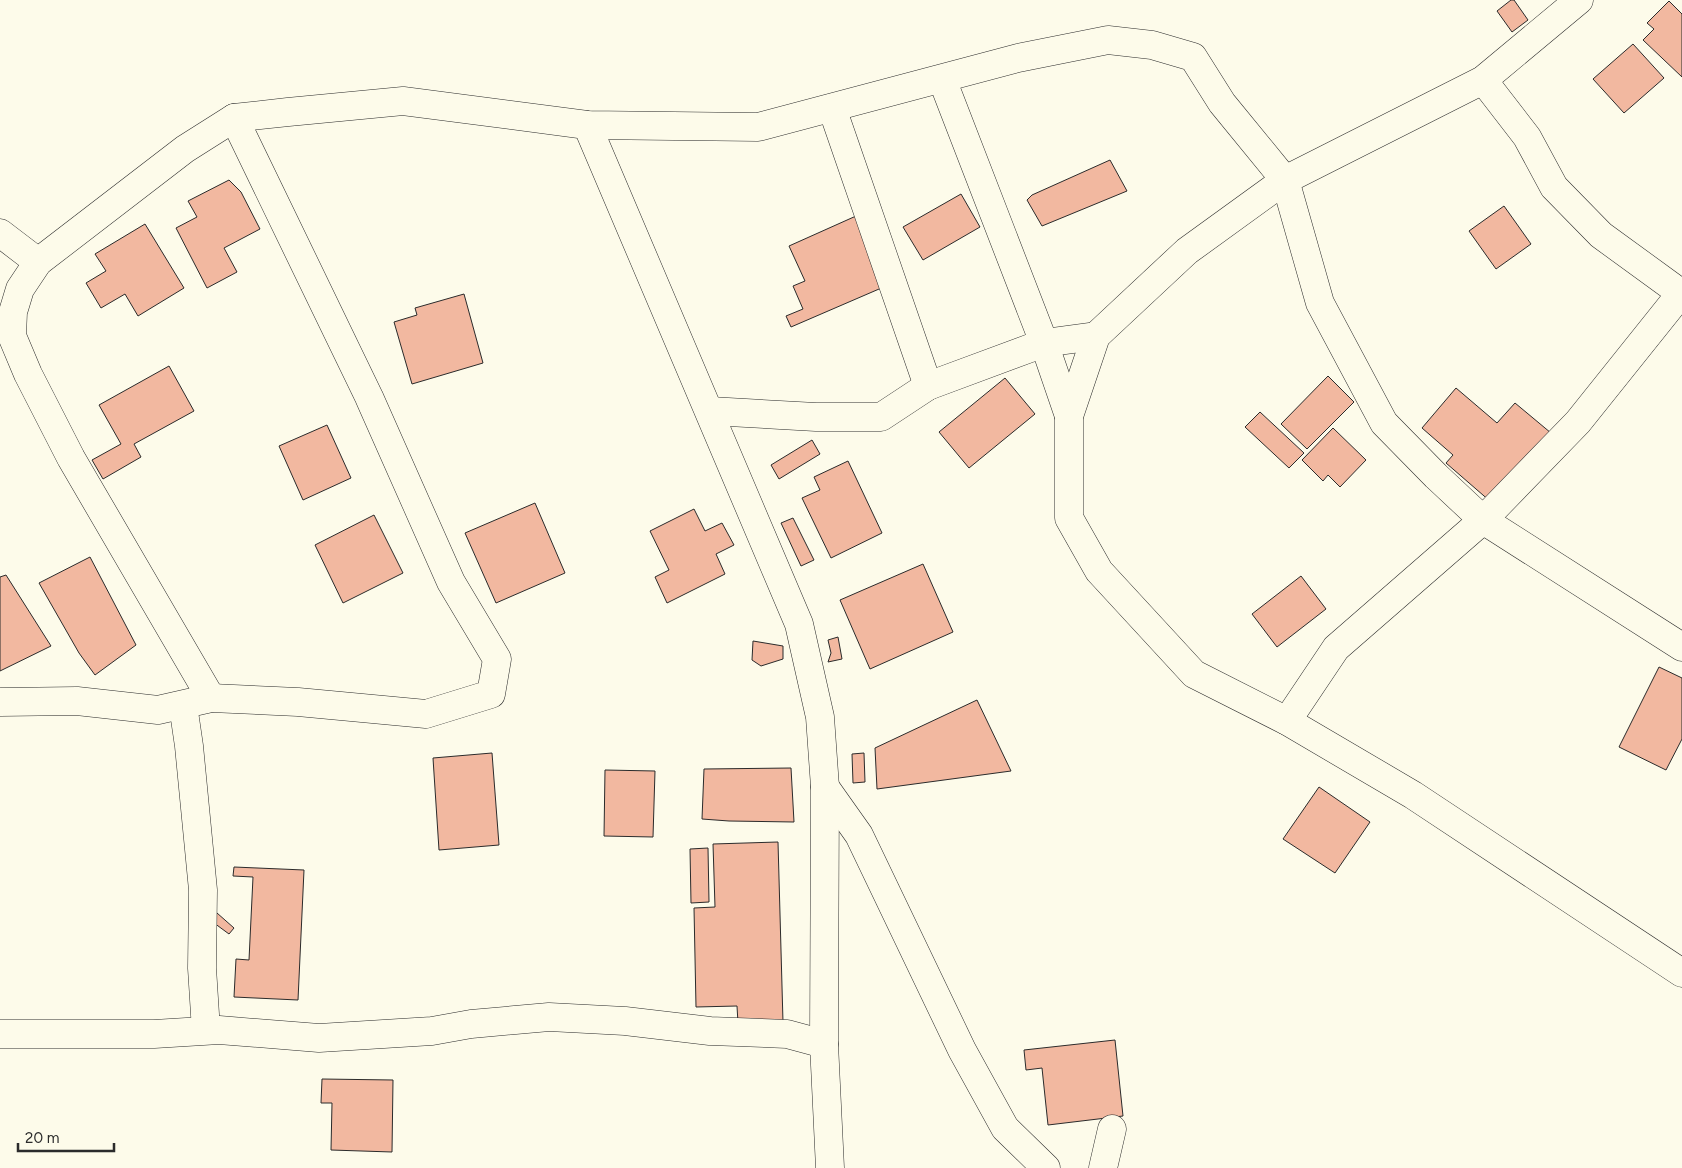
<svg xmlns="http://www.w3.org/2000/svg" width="1682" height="1168" font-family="Figtree,sans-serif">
	<rect width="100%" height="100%" fill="#fdfbea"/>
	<g fill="#f2b8a0" stroke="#2b2b2b">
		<polygon points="1511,0 1514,0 1528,20 1512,32 1497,11"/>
		<polygon points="1669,1 1682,14 1682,77 1643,40 1654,29 1647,23"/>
		<polygon points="1633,44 1664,78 1624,113 1593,79"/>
		<polygon points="1110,160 1127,191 1042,226 1027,200 1032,195"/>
		<polygon points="229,180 241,192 260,229 224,248 237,272 207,288 176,228 197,217 188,201"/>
		<polygon points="961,194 980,227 923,260 903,227"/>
		<polygon points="1504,206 1531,244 1496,269 1469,231"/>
		<polygon points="856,216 886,286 791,327 786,316 803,309 793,286 805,281 789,246"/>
		<polygon points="145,224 184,288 138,316 125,294 101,308 86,283 106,271 95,254"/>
		<polygon points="464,294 483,363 412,384 394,322 417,315 415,308"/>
		<polygon points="169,366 194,411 134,444 141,457 103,479 92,460 121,444 99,405"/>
		<polygon points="1328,376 1354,402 1307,449 1281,424"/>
		<polygon points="1005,378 1035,414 969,468 939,432"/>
		<polygon points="1456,388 1497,423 1515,403 1551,433 1491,502 1446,463 1453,455 1422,428"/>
		<polygon points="1260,412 1304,453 1289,468 1245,427"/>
		<polygon points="327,425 351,478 303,500 279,446"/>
		<polygon points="1333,428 1366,460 1340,487 1328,475 1323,481 1302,460"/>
		<polygon points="812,440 820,454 779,479 771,465"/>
		<polygon points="848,461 882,533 831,558 802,498 820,490 814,477"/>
		<polygon points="535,503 565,573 496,603 465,533"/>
		<polygon points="694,509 705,531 722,523 734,545 716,554 725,574 667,603 655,577 669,570 650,531"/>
		<polygon points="374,515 403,573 343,603 315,545"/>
		<polygon points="793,518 814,560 801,566 781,523"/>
		<polygon points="90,557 136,645 95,675 79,653 39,583"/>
		<polygon points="923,564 953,632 870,669 840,600"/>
		<polygon points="6,575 51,646 0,671 0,577"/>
		<polygon points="1301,576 1326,609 1277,647 1252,614"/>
		<polygon points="838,637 842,659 828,662 831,653 828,640"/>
		<polygon points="753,641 783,646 783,659 761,666 752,660"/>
		<polygon points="1659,667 1682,678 1682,739 1666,770 1619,747"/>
		<polygon points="977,700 1011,771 877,789 875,748"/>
		<polygon points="492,753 499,845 439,850 433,758"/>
		<polygon points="864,753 865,782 853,783 852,754"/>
		<polygon points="791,768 794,822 729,821 702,819 704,769"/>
		<polygon points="605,770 655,771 653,837 604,836"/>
		<polygon points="1319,787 1370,822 1335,873 1283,839"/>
		<polygon points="778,842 783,1022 738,1023 737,1006 696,1007 694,908 715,907 713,844"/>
		<polygon points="708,848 709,902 691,903 690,849"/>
		<polygon points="234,867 304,870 298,1000 234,997 236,959 249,960 253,877 233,876"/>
		<polygon points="217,913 234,928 229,934 210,920"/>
		<polygon points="1115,1040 1123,1116 1048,1125 1042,1068 1026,1070 1024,1050"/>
		<polygon points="322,1079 393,1080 392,1152 331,1150 332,1103 321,1103"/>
	</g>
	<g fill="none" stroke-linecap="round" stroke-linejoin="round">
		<defs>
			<g id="street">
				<polyline points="1579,0 1483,80 1285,180 1187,251 1096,336 1069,416 1069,518 1099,571 1194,674 1287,721 1413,795 1682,973"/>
				<polyline points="942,79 1044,343 1069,416"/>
				<polyline points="1483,80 1527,137 1554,187 1601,235 1682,294"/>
				<polyline points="832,108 928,386"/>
				<polyline points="587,125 799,624 820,717 825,787 824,1044 830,1168"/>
				<polyline points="0,233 38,262"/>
				<polyline points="710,411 816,417 881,417 928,386 1044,343 1096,336"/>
				<polyline points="211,698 71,458 28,374 12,336 13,312 20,289 38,262 185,149 234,118 288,112 403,101 587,125 758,127 1018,58 1108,40 1152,45 1193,57 1222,103 1285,180 1320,303 1384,423 1436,476 1483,520 1682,647"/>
				<polyline points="0,702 77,701 158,710 211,698 298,702 426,714 491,694 497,659 451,582 369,397 234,118"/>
				<polyline points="183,705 189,746 203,890 202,968 206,1030"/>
				<polyline points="1287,721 1336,648 1483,520 1578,422 1682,292"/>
				<polyline points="825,787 859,835 962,1050 1005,1128 1046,1168"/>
				<polyline points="0,1034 154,1034 219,1030 319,1038 432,1031 471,1024 549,1017 625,1021 710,1031 787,1034 824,1044"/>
				<polyline points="1103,1168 1112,1129"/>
			</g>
		</defs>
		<use href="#street" stroke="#2b2b2b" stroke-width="29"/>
		<use href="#street" stroke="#fdfbea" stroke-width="28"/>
	</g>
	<path d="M18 1143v8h96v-8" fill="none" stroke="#2b2b2b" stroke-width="2.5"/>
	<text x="25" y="1143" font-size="15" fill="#2b2b2b" stroke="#fdfbea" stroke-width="4" paint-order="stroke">20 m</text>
</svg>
